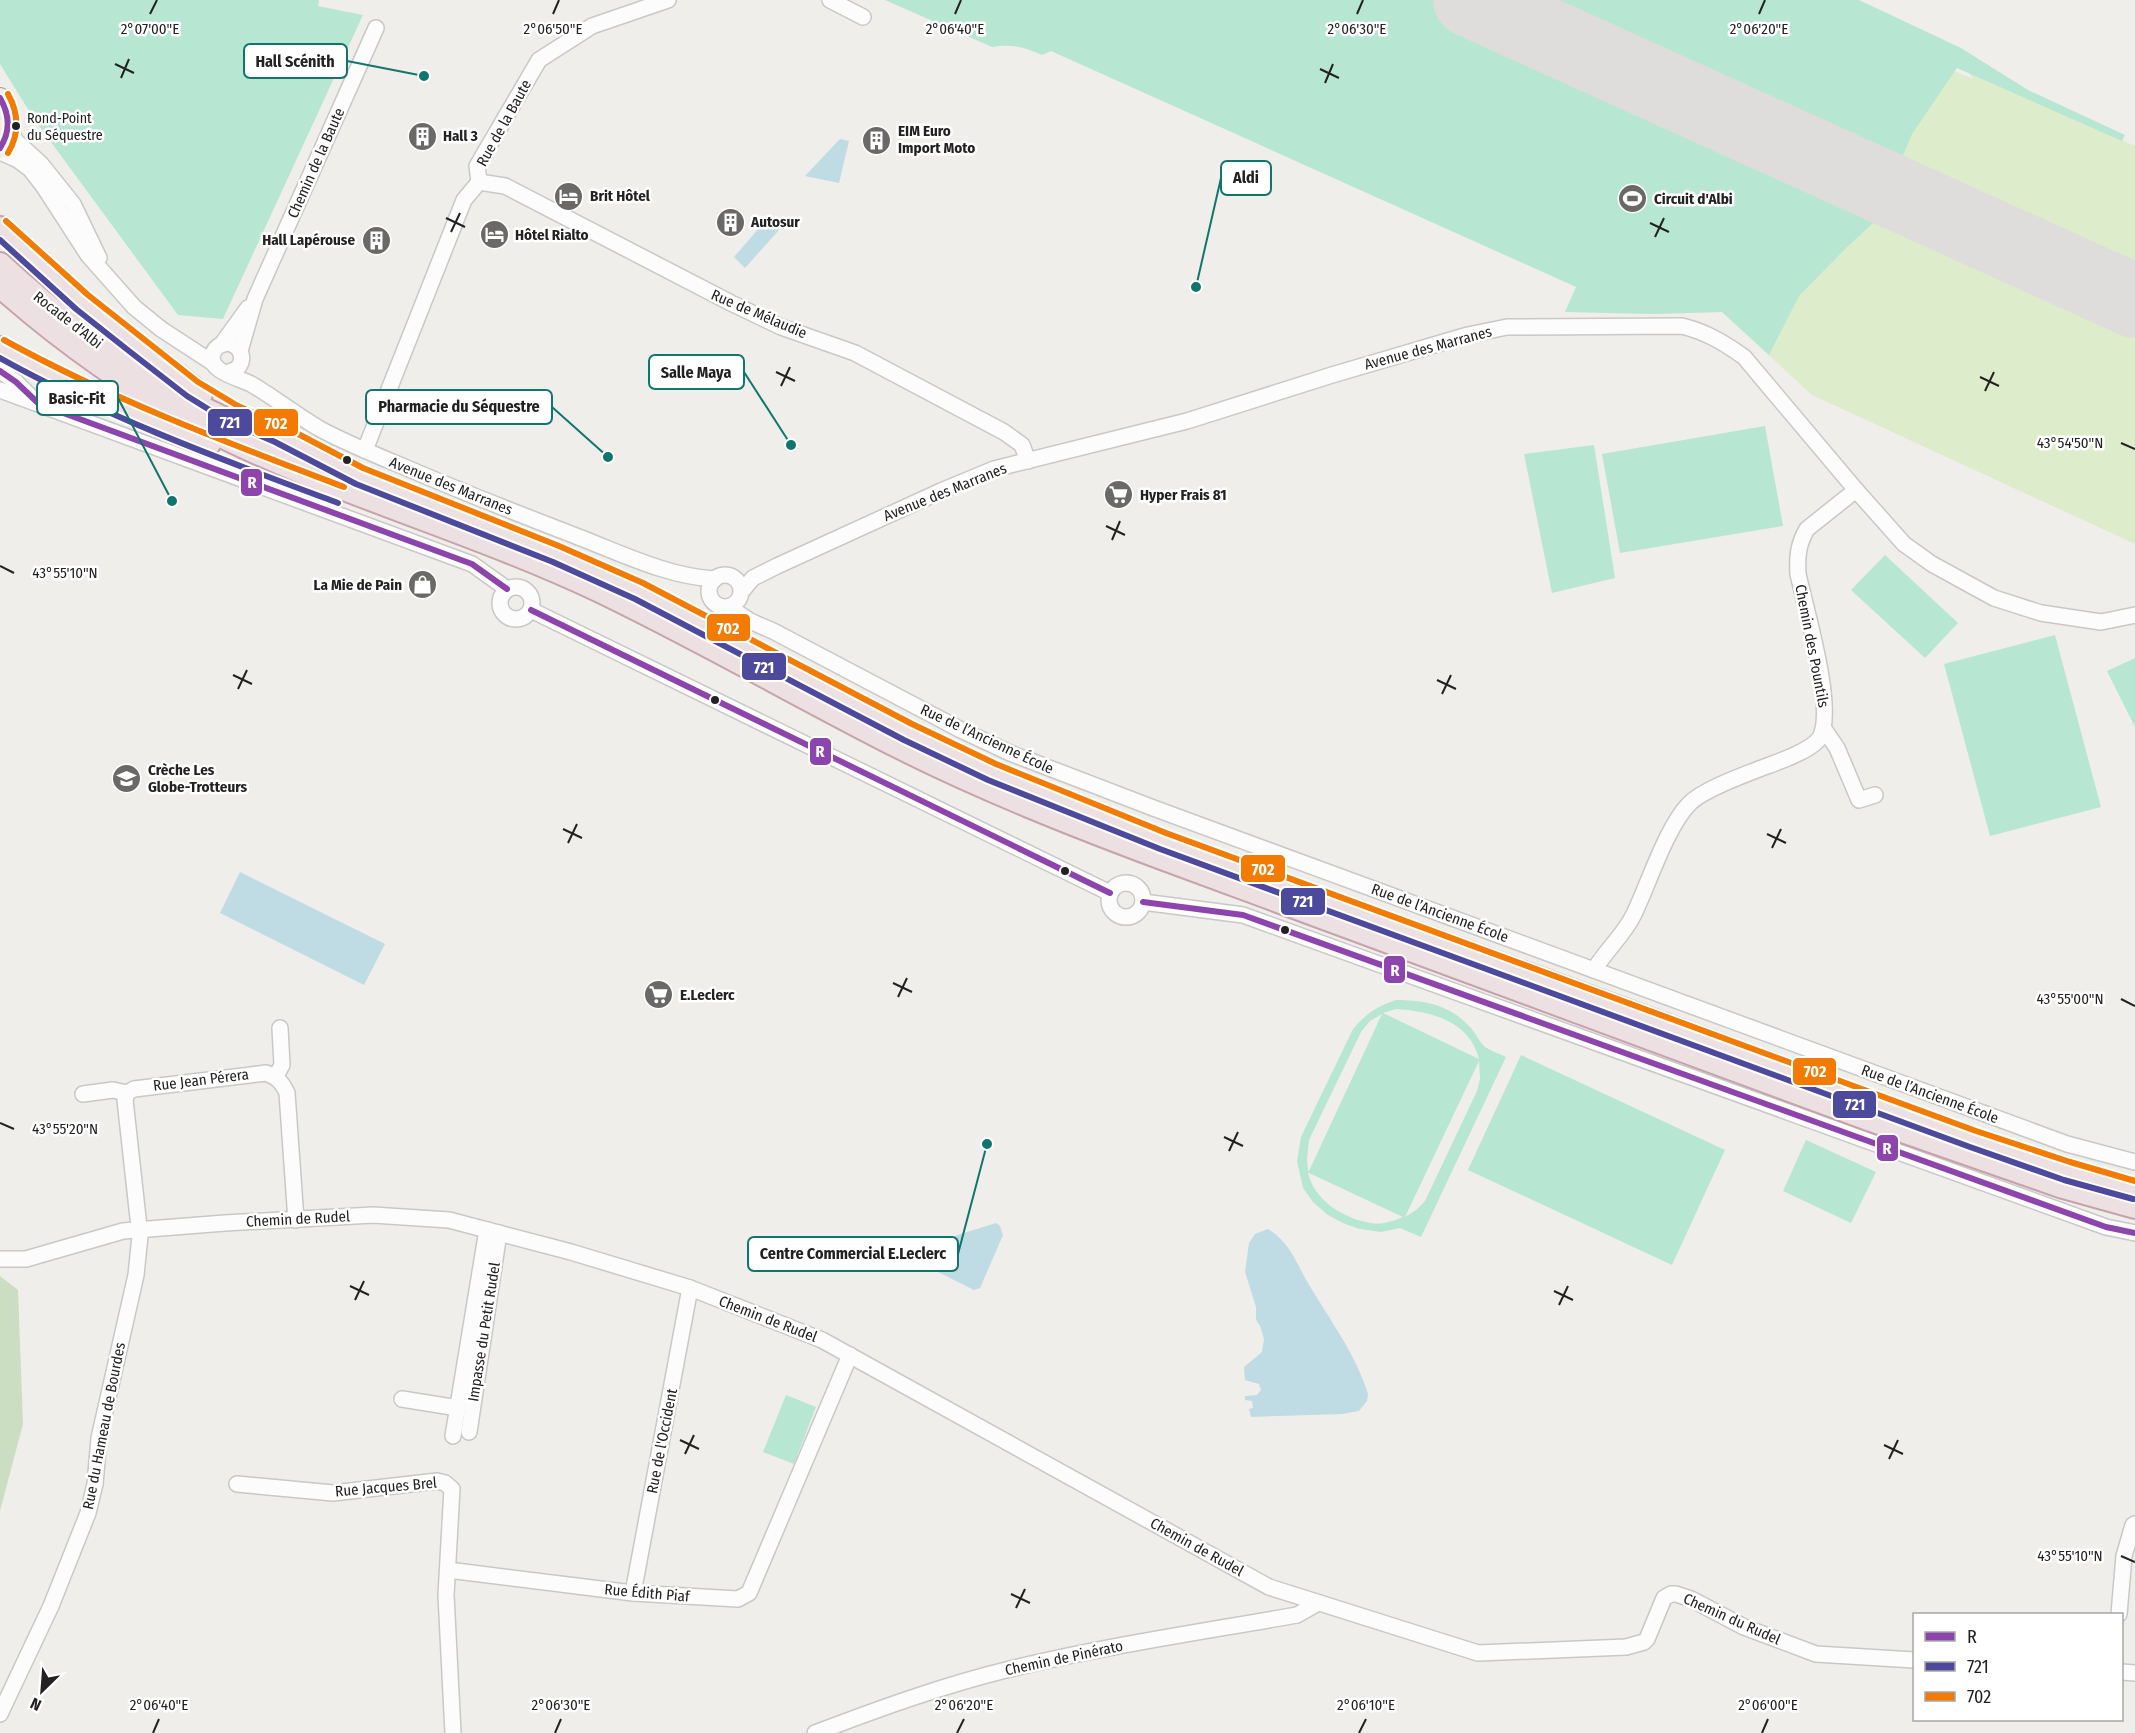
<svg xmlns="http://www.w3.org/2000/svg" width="2135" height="1733" font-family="'Fira Sans Condensed',sans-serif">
	<rect width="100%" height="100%" fill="#f0eeeb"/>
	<g fill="#ddeccb">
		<polygon points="1949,69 1973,79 1969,73 2135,146 2135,274 1892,164"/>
		<polygon points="1863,206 2135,330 2135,544 1812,395 1722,312 1652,314"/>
	</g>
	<polygon fill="#cbdec1" points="0,1276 18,1290 23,1424 0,1511"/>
	<g fill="#b7e6d2" fill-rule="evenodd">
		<polygon points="0,0 319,0 318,6 363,15 223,319 178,315 34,119 0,64"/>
		<path d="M885,0H1859L1961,48L2028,90L2125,135L2122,141L1957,68L1912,134L1875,221L1845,249L1799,296L1769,355L1722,312L1652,314L1565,312L1576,287L1051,51L1042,55C1023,47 1013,44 992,47Z"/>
		<polygon points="1765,426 1783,526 1620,553 1602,454"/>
		<polygon points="1594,445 1615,578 1552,593 1524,454"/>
		<polygon points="1885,555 1958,623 1925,658 1851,590"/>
		<polygon points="2055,635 2101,807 1990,836 1944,664"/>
		<polygon points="2135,658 2135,727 2107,671"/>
		<path d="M1396,1000C1423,1000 1448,1004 1468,1025C1475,1031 1479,1042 1485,1047C1491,1051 1500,1054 1506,1057L1421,1237L1400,1228L1381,1232L1360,1229L1345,1224L1328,1215L1313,1202L1303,1188L1297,1161L1301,1137L1353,1029C1366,1014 1377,1006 1396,1000ZM1396,1009C1430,1011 1470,1021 1479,1059L1383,1013ZM1382,1014L1309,1171H1308L1307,1159L1309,1140L1361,1032L1370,1021ZM1479,1061L1480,1079L1477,1091L1425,1201L1416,1210L1405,1217ZM1308,1173H1309L1403,1217C1393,1221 1382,1225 1371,1223C1344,1219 1314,1200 1308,1173Z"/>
		<polygon points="1521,1055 1725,1150 1672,1265 1468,1170"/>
		<polygon points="1806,1140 1876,1172 1851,1223 1783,1191"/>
		<polygon points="786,1395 816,1407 794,1464 763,1452"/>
	</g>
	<g fill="#bfdbe3">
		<polygon points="840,139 849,141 839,183 805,176"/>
		<polygon points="765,221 779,230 745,268 734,257"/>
		<polygon points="240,872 385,944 364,985 220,913"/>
		<polygon points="996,1223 1000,1226 1003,1235 980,1288 974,1290 912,1259 911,1253 919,1247"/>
		<path d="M1268,1229C1292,1244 1297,1266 1311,1288C1332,1323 1356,1355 1368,1394L1367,1401L1359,1411L1342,1414L1251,1417L1249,1409L1253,1408L1252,1401L1245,1400V1396L1257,1395L1261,1390L1259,1384L1245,1380L1244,1367L1262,1352L1264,1339L1260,1326L1256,1320V1307L1245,1272L1249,1243L1255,1234Z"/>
	</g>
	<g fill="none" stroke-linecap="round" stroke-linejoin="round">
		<polyline stroke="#dedddc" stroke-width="74" points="1470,0 2135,301"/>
		<defs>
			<g id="minor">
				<polyline points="830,0 863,17"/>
				<polyline points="9,129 16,141 41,164 73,204 99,258"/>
				<polyline points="0,152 18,160 30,169 44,187 88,255 134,307 161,329 213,363"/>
				<polyline points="479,182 505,186 731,303 781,327 855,353 1004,432 1022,445 1028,461"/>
				<polyline points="479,182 477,166 539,60 592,26 668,0"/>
				<polyline points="222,344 248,308"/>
				<polyline points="240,351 255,299 376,28"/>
				<polyline points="0,371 16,382 32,398"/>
				<path d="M226,373L237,369C246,358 241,346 228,343C221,344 216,346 213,353C206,371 239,378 251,384C275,398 296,415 320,429C348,444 378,456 407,468C464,493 522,515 581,538C622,554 670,577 715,579"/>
				<polyline points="0,390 472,564 507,589"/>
				<polyline points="365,450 464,200 479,182"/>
				<circle cx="725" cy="591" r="16"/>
				<circle cx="516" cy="603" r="16"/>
				<path d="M742,591L753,578L777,566L941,491L994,469L1187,421L1332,375L1468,335L1507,327L1682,326C1706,332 1723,342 1744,357L1856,490L1904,544L1932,564L1994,598L2041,613L2101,622L2135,615"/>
				<polyline points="729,607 750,621 773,631 961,730 1010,753 1156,809 2067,1144 2135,1162"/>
				<polyline points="531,610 1110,893"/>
				<polyline points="1824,729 1837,748 1859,800 1875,795"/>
				<circle cx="1126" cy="900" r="17"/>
				<polyline points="1143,902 1243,915 2106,1227 2135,1233"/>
				<path d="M1594,970C1606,950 1624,935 1634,914C1649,883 1666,828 1689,804C1701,791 1736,778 1754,771C1771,764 1808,753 1819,739C1837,713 1805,607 1798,574C1797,557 1798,544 1807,529L1856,490"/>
				<polyline points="276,1076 282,1065 280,1028"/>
				<polyline points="83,1094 113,1090 127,1093"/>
				<polyline points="0,1259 26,1259 123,1231 225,1223 373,1215 449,1220 571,1252 690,1288 822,1340 1269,1587 1478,1653 1626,1647 1644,1642 1647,1639 1664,1598 1671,1594 1676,1594 1691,1599 1744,1627 1816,1654 1914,1660"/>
				<polyline points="402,1399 458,1408"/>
				<polyline points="469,1432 499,1233"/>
				<polyline points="453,1436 487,1230"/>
				<polyline points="237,1484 333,1493 437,1481 445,1483 452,1489 446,1595 453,1733"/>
				<polyline points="448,1570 633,1593 738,1599 749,1593 850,1355"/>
				<polyline points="633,1593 690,1288"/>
				<polyline points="2119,1614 2124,1556 2133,1525 2135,1524"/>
				<polyline points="2122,1672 2135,1673"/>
				<path d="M0,1714L51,1606L88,1513L95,1484L99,1438L136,1275L140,1236L125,1100L127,1093L134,1089L266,1073C277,1077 282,1082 287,1093L296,1220"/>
				<path d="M815,1733C878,1709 944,1685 1010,1669C1105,1646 1201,1632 1297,1615L1318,1603"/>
			</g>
			<path id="major" d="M0,98C11,115 12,132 0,148"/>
			<g id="highway">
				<polyline points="0,228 82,302 201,394"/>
				<path d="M0,264C51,311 105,353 165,388C212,415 263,437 313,457C407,496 503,530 595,572C731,633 858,712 994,773C1136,836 1285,886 1431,939C1612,1005 1792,1072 1973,1139L2067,1171L2135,1190"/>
				<path d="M0,286C60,339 126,387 197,424C326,491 469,529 600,591C702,640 800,697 901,748C985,790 1071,824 1159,857L1868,1119L2063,1187L2135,1207"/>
				<path d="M0,348C68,387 137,415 209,444"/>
			</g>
		</defs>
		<use href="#minor" stroke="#c9c8c7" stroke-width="18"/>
		<use href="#major" stroke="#a79c86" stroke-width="22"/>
		<use href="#highway" stroke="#c5a2ac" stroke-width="26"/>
		<use href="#minor" stroke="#fdfcfc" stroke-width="15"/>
		<use href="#major" stroke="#f3ede7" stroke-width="20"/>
		<use href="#highway" stroke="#ece0e2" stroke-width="22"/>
		<defs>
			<g id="bus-1">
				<path d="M0,98C10,115 11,131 0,148"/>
				<polyline points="0,371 16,382 39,404 472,564 507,589"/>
				<polyline points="531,610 1110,893"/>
				<polyline points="1143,902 1243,915 2106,1227 2135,1233"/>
			</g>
			<g id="bus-2">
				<polyline points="0,240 76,309 129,351 187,396 229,422 275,442 356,484 553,562 635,599 904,740 988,780 1160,849 1970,1147 2064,1180 2133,1199"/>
				<path d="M0,358C108,418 223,460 338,503"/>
			</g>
			<g id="bus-3">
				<path d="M8,153C20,133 19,114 8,94"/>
				<polyline points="6,221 88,295 198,382 238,406 283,426 363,468 559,546 643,583 912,724 996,764 1166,833 1976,1131 2070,1162 2135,1181"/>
				<path d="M4,340C113,400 228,443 344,487"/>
			</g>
		</defs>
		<use href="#bus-1" stroke="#fff" stroke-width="10"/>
		<use href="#bus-2" stroke="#fff" stroke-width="10"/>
		<use href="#bus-3" stroke="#fff" stroke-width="10"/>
		<use href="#bus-1" stroke="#8e44ad" stroke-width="6"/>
		<use href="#bus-2" stroke="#4d499d" stroke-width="6"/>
		<use href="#bus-3" stroke="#f47b02" stroke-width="6"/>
	</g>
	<path fill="none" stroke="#222" stroke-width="2" d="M150,14L157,0M553,14L559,0M955,14L961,0M1357,14L1363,0M1759,14L1765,0M115,64L134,73M1320,69L1339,78M121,78L129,59M1325,83L1333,64M446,218L465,227M1650,223L1669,232M451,232L460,213M1655,237L1664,218M776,372L795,381M1980,377L1999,386M781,386L790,367M1985,391L1994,372M2121,443L2135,449M1106,526L1125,535M1112,540L1120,521M0,566L14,573M233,675L252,684M1437,680L1456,689M238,689L247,670M1442,694L1451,675M563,829L582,838M1767,834L1786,843M568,843L577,824M1772,848L1781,829M893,983L912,992M898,997L907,978M2121,999L2135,1006M0,1123L14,1129M1224,1137L1243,1146M1229,1151L1238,1132M350,1286L369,1295M1554,1291L1573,1300M355,1300L364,1281M1559,1305L1568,1286M680,1440L699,1449M1884,1445L1903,1454M685,1454L694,1435M1889,1459L1898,1440M2121,1556L2135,1562M1011,1594L1030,1603M1016,1608L1025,1589M153,1733L159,1719M555,1733L561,1719M957,1733L964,1719M1359,1733L1366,1719M1762,1733L1768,1719"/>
	<defs>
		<symbol id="building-disc" viewBox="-11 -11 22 22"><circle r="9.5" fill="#6a6968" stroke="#fff"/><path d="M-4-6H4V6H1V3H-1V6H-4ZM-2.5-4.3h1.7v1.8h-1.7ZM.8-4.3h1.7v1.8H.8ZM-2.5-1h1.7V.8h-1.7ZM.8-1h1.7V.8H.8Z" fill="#fff"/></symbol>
		<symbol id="hotel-disc" viewBox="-11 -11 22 22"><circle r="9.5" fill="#6a6968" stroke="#fff"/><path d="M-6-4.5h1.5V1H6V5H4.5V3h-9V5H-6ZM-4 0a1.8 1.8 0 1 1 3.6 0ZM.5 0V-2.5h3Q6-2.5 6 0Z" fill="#fff"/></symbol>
		<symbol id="stadium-disc" viewBox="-11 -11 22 22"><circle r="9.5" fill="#6a6968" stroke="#fff"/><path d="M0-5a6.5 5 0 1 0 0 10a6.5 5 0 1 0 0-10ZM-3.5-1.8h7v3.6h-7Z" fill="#fff"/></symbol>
		<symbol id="supermarket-disc" viewBox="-11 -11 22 22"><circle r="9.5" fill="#6a6968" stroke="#fff"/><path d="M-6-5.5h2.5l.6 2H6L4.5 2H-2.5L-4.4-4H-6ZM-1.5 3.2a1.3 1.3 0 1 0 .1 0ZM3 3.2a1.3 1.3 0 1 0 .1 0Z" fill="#fff"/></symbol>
		<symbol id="shop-disc" viewBox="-11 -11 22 22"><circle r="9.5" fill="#6a6968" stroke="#fff"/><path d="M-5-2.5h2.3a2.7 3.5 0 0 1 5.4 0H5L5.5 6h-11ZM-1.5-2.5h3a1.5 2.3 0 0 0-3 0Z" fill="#fff"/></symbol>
		<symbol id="school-disc" viewBox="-11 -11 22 22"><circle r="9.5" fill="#6a6968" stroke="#fff"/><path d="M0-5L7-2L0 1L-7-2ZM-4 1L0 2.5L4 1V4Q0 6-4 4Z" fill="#fff"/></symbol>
	</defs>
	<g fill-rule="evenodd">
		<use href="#building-disc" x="406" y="120" width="33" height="33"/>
		<use href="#building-disc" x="860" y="124" width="33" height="33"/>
		<use href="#hotel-disc" x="552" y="180" width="33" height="33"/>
		<use href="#stadium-disc" x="1616" y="182" width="33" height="33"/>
		<use href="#building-disc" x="714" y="206" width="33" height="33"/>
		<use href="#hotel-disc" x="478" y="218" width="33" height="33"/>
		<use href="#building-disc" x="360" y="224" width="33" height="33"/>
		<use href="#supermarket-disc" x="1102" y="478" width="33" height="33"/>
		<use href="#shop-disc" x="406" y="568" width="33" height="33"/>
		<use href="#school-disc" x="110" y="762" width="33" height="33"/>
		<use href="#supermarket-disc" x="642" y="978" width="33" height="33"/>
	</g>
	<g fill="#222" stroke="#fff" stroke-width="2">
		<circle cx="16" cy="126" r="5"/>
		<circle cx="347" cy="460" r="5"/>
		<circle cx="715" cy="700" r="5"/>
		<circle cx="1065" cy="871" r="5"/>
		<circle cx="1285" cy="930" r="5"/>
	</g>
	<g text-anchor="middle" stroke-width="5" stroke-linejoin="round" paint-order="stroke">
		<g font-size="14" fill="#222" stroke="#fff" text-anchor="start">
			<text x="27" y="123">Rond-Point<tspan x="27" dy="17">du Séquestre</tspan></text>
		</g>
		<g font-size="15" fill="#222" stroke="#fff">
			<text transform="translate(504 123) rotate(-61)" y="5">Rue de la Baute</text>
			<text transform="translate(316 163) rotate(-66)" y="5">Chemin de la Baute</text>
			<text transform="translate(759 314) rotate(23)" y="5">Rue de Mélaudie</text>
			<text transform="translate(68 320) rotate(38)" y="5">Rocade d'Albi</text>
			<text transform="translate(1428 348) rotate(-15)" y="5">Avenue des Marranes</text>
			<text transform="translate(451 486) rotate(22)" y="5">Avenue des Marranes</text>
			<text transform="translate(945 492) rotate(-22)" y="5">Avenue des Marranes</text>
			<text transform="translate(1812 646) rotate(79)" y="5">Chemin des Pountils</text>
			<text transform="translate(987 739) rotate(25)" y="5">Rue de l’Ancienne École</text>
			<text transform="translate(1440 913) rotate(20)" y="5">Rue de l’Ancienne École</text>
			<text transform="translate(201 1080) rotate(-7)" y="5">Rue Jean Pérera</text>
			<text transform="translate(1930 1094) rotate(20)" y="5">Rue de l’Ancienne École</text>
			<text transform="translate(298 1219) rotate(-3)" y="5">Chemin de Rudel</text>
			<text transform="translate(768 1319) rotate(21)" y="5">Chemin de Rudel</text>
			<text transform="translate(484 1332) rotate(-81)" y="5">Impasse du Petit Rudel</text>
			<text transform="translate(104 1426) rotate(-79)" y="5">Rue du Hameau de Bourdes</text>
			<text transform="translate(662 1441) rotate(-79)" y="5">Rue de l'Occident</text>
			<text transform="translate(386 1487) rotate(-5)" y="5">Rue Jacques Brel</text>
			<text transform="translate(1197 1547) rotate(29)" y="5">Chemin de Rudel</text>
			<text transform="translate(647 1593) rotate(5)" y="5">Rue Édith Piaf</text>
			<text transform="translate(1732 1619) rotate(24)" y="5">Chemin du Rudel</text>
			<text transform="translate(1064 1658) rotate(-12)" y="5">Chemin de Pinérato</text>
		</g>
		<g font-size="15" font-weight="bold" fill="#222" stroke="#fff" text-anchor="start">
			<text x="898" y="136">EIM Euro<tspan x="898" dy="17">Import Moto</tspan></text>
			<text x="443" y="141">Hall 3</text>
			<text x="590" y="201">Brit Hôtel</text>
			<text x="1654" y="204">Circuit d'Albi</text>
			<text x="751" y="227">Autosur</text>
			<text x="515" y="240">Hôtel Rialto</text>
			<text x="355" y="245" text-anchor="end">Hall Lapérouse</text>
			<text x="1140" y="500">Hyper Frais 81</text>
			<text x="402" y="590" text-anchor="end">La Mie de Pain</text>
			<text x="148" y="775">Crèche Les<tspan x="148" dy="17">Globe-Trotteurs</tspan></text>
			<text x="680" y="1000">E.Leclerc</text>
		</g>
	</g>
	<g font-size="15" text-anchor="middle" fill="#222" stroke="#fff" stroke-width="5" stroke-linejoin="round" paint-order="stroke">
		<text x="150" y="34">2°07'00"E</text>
		<text x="553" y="34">2°06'50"E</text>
		<text x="955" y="34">2°06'40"E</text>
		<text x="1357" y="34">2°06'30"E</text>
		<text x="1759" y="34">2°06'20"E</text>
		<text x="2070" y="448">43°54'50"N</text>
		<text x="65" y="578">43°55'10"N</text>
		<text x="2070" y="1004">43°55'00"N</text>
		<text x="65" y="1134">43°55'20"N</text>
		<text x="2070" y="1561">43°55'10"N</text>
		<text x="159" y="1710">2°06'40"E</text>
		<text x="561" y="1710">2°06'30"E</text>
		<text x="964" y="1710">2°06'20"E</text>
		<text x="1366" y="1710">2°06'10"E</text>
		<text x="1768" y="1710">2°06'00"E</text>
	</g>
	<path fill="none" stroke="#0f766e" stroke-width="2" d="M424 76L347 61M1196 287L1221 178M791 445L744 372M172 501L118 398M608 457L552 407M987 1144L958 1254"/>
	<g fill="#0f766e" stroke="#fff" stroke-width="2">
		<circle cx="424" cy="76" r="6"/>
		<circle cx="1196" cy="287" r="6"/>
		<circle cx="791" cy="445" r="6"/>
		<circle cx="172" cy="501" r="6"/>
		<circle cx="608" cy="457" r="6"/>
		<circle cx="987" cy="1144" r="6"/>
	</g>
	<g fill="#fff" stroke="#0f766e" stroke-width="2">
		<rect x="244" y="44" width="103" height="34" rx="6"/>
		<rect x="1221" y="161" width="50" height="34" rx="6"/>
		<rect x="649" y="355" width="95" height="34" rx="6"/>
		<rect x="37" y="381" width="81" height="34" rx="6"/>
		<rect x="366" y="390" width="186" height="34" rx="6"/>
		<rect x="748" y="1237" width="210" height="34" rx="6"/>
	</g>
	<g font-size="16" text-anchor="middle" font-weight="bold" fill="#222">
		<text x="295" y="67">Hall Scénith</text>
		<text x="1246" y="183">Aldi</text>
		<text x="696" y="378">Salle Maya</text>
		<text x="77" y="404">Basic-Fit</text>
		<text x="459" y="412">Pharmacie du Séquestre</text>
		<text x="853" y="1259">Centre Commercial E.Leclerc</text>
	</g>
	<g stroke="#fff" stroke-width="2">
		<rect x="207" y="408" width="46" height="29" rx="6" fill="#4d499d"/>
		<rect x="253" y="408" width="46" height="29" rx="6" fill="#f47b02"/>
		<rect x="240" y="468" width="23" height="29" rx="6" fill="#8e44ad"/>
		<rect x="706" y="613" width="45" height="29" rx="6" fill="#f47b02"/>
		<rect x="741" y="652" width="46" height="29" rx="6" fill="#4d499d"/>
		<rect x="809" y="737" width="23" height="29" rx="6" fill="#8e44ad"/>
		<rect x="1240" y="854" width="46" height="29" rx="6" fill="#f47b02"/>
		<rect x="1280" y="887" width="46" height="29" rx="6" fill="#4d499d"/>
		<rect x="1383" y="955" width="23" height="29" rx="6" fill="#8e44ad"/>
		<rect x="1792" y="1057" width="45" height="29" rx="6" fill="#f47b02"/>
		<rect x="1832" y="1090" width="45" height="29" rx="6" fill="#4d499d"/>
		<rect x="1876" y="1134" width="23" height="28" rx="6" fill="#8e44ad"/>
	</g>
	<g font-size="16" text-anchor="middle" font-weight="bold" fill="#fff">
		<text x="230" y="428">721</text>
		<text x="276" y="429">702</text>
		<text x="252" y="488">R</text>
		<text x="728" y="634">702</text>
		<text x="764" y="673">721</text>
		<text x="820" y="757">R</text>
		<text x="1263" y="875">702</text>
		<text x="1303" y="907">721</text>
		<text x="1395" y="976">R</text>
		<text x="1815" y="1077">702</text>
		<text x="1855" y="1110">721</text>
		<text x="1887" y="1154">R</text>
	</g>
	<rect x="1913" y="1613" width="210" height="108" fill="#ffffff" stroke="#a7a7a7" stroke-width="1.5"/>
	<rect x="1925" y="1632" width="30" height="9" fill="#8e44ad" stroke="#a7a7a7" stroke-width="1.5"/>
	<text x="1967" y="1643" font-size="18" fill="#222222">R</text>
	<rect x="1925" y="1662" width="30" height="9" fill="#4d499d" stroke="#a7a7a7" stroke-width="1.5"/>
	<text x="1967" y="1673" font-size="18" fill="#222222">721</text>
	<rect x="1925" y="1692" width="30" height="9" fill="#f47b02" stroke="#a7a7a7" stroke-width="1.5"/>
	<text x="1967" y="1703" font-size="18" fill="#222222">702</text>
	<g transform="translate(42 1691) rotate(205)" stroke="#ffffff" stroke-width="4.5" paint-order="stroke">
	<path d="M0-4.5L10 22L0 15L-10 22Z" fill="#222222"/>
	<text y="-9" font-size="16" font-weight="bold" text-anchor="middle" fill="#222222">N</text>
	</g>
</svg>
